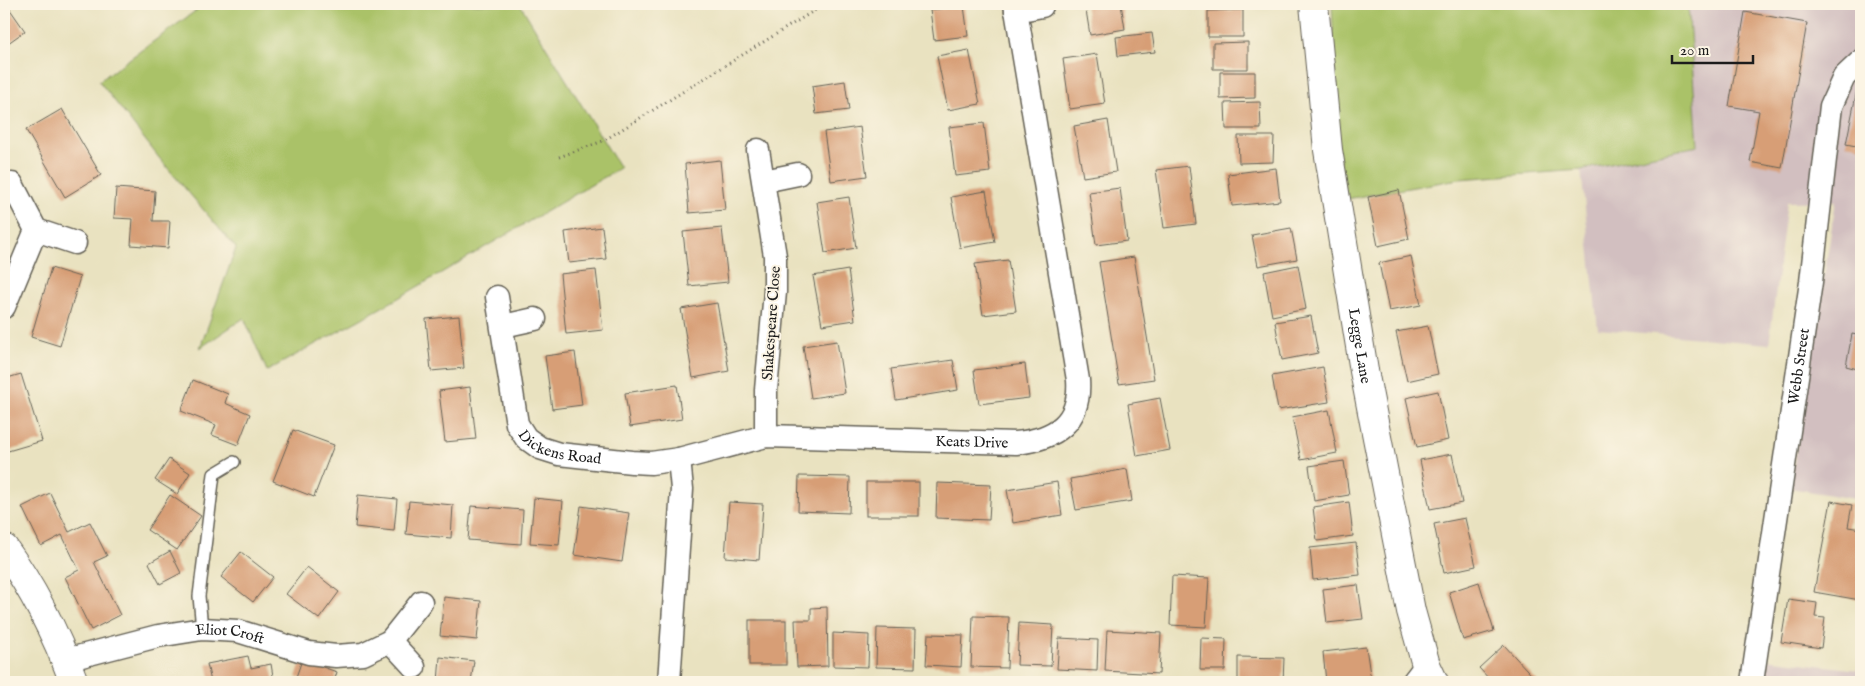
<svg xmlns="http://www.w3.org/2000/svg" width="1865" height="686" font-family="'IM FELL English',serif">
	<rect width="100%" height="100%" fill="#fcf5e5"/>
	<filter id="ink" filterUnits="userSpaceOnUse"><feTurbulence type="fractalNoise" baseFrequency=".02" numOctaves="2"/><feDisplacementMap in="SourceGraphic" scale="10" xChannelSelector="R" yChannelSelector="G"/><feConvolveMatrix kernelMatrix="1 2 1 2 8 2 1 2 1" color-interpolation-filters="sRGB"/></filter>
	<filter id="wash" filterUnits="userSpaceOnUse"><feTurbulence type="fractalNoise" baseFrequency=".0096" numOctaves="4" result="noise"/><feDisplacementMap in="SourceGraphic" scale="20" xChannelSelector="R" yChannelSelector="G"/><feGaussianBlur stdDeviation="1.12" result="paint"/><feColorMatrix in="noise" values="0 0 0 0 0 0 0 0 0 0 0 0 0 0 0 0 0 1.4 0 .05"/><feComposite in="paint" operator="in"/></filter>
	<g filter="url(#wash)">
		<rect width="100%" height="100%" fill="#e9e2c0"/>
		<g fill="#d2bfc0">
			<polygon points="1688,4 1861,4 1861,500 1790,488 1836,201 1787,202 1769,344 1598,329 1581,170 1698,146"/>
			<polygon points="1765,659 1859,670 1861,659 1861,682 1763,682"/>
		</g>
		<g fill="#aac267" stroke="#636f42">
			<polygon points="205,4 520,4 620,168 395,300 267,371 244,318 200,348 236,248 160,159 99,81"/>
			<polygon points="1332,4 1688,4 1698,146 1581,170 1459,179 1347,199 1338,150"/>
		</g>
		<g id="blocks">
			<g fill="#d79e76">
				<polygon points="1085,4 1121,4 1125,29 1090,35"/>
				<rect x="1204" y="4" width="35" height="4"/>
				<polygon points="7,5 25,31 4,46 4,7"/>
				<polygon points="964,6 968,36 934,40 930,10"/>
				<polygon points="1243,10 1243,37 1208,37 1208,11"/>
				<polygon points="1745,12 1807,23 1782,168 1750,162 1759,111 1729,106"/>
				<polygon points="1152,33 1155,52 1118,56 1116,37"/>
				<polygon points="1248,42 1248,69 1213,69 1213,43"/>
				<polygon points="969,50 980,104 948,110 937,56"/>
				<polygon points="1097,54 1105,104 1070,109 1063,59"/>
				<polygon points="1220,72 1255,72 1255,98 1220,99"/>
				<polygon points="1860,75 1861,76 1861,147 1846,144"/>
				<polygon points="845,81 849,110 816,114 812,86"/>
				<polygon points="1260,102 1261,129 1226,129 1225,103"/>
				<polygon points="62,109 101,175 65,197 26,130"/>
				<polygon points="1108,120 1116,172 1083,177 1074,126"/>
				<polygon points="984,123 990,172 955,176 949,127"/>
				<polygon points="860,127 867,176 831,181 824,132"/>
				<polygon points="1238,136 1274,136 1273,162 1239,163"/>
				<polygon points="720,160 725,210 689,213 685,164"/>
				<polygon points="1189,166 1196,224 1164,228 1156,170"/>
				<polygon points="1276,168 1280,201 1232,206 1228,174"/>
				<polygon points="116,188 155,191 153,221 170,221 168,248 131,245 133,219 114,218"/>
				<polygon points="1120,188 1127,241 1096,245 1089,192"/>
				<polygon points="1399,190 1409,239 1378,246 1368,197"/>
				<polygon points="986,191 995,242 960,248 951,197"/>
				<polygon points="849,197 856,248 825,253 817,202"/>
				<polygon points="602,227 606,259 569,263 565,232"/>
				<polygon points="722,228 728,282 689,286 683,232"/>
				<polygon points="1291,228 1297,259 1258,266 1252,235"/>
				<polygon points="1411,256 1421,305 1389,311 1379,263"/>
				<polygon points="1134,257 1154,379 1119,384 1099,262"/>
				<polygon points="1008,260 1016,311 983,315 975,264"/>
				<polygon points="1298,265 1306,309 1272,316 1264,272"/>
				<polygon points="51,268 80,277 60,346 31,337"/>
				<polygon points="596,270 603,330 566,334 560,274"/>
				<polygon points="848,270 855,320 822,325 813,276"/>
				<polygon points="717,303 729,371 693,378 681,309"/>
				<polygon points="459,316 464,368 431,371 426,319"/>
				<polygon points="1311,316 1318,353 1282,360 1275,322"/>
				<polygon points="1428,326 1438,374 1407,381 1396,332"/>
				<polygon points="1852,334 1861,336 1861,370 1846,366"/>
				<polygon points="837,341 845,393 811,398 803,346"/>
				<polygon points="575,352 582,405 552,409 545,356"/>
				<polygon points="953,360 958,390 896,400 891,369"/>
				<polygon points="1025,364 1029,398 979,404 974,370"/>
				<polygon points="1323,367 1329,402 1278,410 1272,376"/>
				<polygon points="21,374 42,441 8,451 4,438 4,379"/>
				<polygon points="193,380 228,394 225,403 250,414 238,445 212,435 216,425 181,411"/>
				<polygon points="677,385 682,419 630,427 625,393"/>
				<polygon points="470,387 476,439 445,442 439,391"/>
				<polygon points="1438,391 1448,440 1417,447 1406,398"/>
				<polygon points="1160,398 1170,450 1137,456 1128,404"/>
				<polygon points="1329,410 1337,453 1301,460 1292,417"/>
				<polygon points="293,430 334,445 314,497 273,481"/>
				<polygon points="1452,454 1462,503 1430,509 1420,460"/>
				<polygon points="169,459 190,473 177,494 155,480"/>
				<polygon points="1344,461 1349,495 1314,501 1309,466"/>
				<polygon points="1127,469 1132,501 1076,510 1070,479"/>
				<polygon points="799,476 850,477 849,513 798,511"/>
				<rect x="866" y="482" width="53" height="34"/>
				<polygon points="1057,482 1062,515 1013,523 1007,490"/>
				<polygon points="937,483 991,485 989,520 936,518"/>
				<polygon points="50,493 69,532 90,522 107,556 94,562 120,615 91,630 65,577 79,570 62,535 41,546 22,507"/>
				<polygon points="170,495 201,516 177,550 147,530"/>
				<polygon points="358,495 397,499 394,531 355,527"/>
				<polygon points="534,498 563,501 559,545 530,543"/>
				<polygon points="409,501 453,505 451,538 406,534"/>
				<polygon points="1831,501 1852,505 1848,527 1861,529 1860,600 1814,592"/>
				<polygon points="729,502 763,504 759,560 725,557"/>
				<polygon points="1349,502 1353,536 1317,541 1313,507"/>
				<polygon points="471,506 523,510 521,544 468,540"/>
				<polygon points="581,506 629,513 622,562 574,555"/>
				<polygon points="1465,518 1476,566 1444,573 1434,524"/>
				<polygon points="1356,543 1360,575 1313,580 1310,548"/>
				<polygon points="170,551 181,573 160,584 149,563"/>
				<polygon points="241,552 273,577 253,602 221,577"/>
				<polygon points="307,567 339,592 319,619 286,594"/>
				<polygon points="1172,576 1209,578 1206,627 1170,625"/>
				<polygon points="1479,582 1494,631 1463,640 1449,592"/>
				<polygon points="1358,585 1363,619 1327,623 1323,589"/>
				<polygon points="444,597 481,601 477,640 440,636"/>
				<polygon points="1788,599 1817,603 1815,617 1825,618 1821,648 1781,642"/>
				<polygon points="827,607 828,666 797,667 795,620 811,620 811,608"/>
				<polygon points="973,616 1009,617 1007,668 971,667"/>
				<rect x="749" y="620" width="37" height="45"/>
				<polygon points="1019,623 1053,625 1051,666 1017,665"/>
				<polygon points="877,628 916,629 915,668 876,667"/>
				<polygon points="1107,630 1161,633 1159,674 1105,671"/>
				<polygon points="833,633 869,635 868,667 833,666"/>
				<polygon points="928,634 963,635 961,667 926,665"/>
				<polygon points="1059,638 1098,640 1097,671 1057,669"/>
				<polygon points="1201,638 1226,639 1225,670 1200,670"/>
				<polygon points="1504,645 1538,682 1492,682 1479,668"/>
				<polygon points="1366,647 1371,681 1326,682 1323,652"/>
				<polygon points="248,656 251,668 271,664 274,682 211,682 207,664"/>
				<polygon points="440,657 474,661 471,682 438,682"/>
				<polygon points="1238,657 1284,658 1283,682 1238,682"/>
				<polygon points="302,660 337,672 334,682 303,682 304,679 296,677"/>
			</g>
		</g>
	</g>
	<g filter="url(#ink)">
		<use href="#blocks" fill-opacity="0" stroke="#646155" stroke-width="1"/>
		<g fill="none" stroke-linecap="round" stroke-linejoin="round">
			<defs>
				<polyline id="lane" points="202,629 199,596 214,474 234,462"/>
				<g id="street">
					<polyline points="1016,11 1042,6"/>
					<polyline points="758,150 775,256 775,292 766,390 766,436"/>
					<polyline points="764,181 798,174"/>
					<polyline points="12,184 36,230 75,243"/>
					<path id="s1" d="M497,297L517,424L526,438L540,448L559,454L632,462L651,463L679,459L766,436L1016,443C1056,439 1081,422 1078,380L1015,4"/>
					<polyline points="4,307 36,230"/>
					<polyline points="503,326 535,319"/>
					<polyline points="390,641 414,667"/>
					<path id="s2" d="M66,660L158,636L202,629L238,631L309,653L336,656L363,654L390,641L421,602"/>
					<polyline points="669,682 682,489 679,459"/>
					<polyline points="1413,682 1426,665"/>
					<path id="s3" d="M1752,682L1811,282L1831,106L1844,77L1861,61"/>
				</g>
				<g id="secondary">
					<path id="s4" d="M1314,4L1328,150L1364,371L1411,611L1426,665L1434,682"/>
					<path d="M4,548C32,587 57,637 74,682"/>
				</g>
			</defs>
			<use href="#lane" stroke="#646155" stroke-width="14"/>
			<use href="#street" stroke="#646155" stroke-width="25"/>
			<use href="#secondary" stroke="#646155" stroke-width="30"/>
			<polyline stroke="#646155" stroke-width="3" stroke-dasharray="1 4" stroke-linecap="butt" points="559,157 603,141 825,4"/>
			<use href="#lane" stroke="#fff" stroke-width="11"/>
			<use href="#street" stroke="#fff" stroke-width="22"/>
			<use href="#secondary" stroke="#fff" stroke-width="28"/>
		</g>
	</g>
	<g text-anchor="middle" stroke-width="4" stroke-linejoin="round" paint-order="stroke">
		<g font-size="15" fill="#1c1c1c" stroke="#fcf5e5">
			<text transform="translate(771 323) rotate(-86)" y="5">Shakespeare Close</text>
			<text dy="5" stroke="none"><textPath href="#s4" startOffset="345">Legge Lane</textPath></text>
			<text dy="5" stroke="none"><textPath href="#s3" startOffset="319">Webb Street</textPath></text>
			<text dy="5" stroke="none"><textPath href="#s1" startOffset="599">Keats Drive</textPath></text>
			<text dy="5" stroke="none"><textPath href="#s1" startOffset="181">Dickens Road</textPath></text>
			<text dy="5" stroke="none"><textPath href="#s2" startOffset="168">Eliot Croft</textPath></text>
		</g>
	</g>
	<rect width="1865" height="686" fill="none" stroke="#fcf5e5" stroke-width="20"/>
	<path d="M1672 55v8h81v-8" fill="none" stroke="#1c1c1c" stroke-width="2.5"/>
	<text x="1680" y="55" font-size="15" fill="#1c1c1c" stroke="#fcf5e5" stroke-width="4" paint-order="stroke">20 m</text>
</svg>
